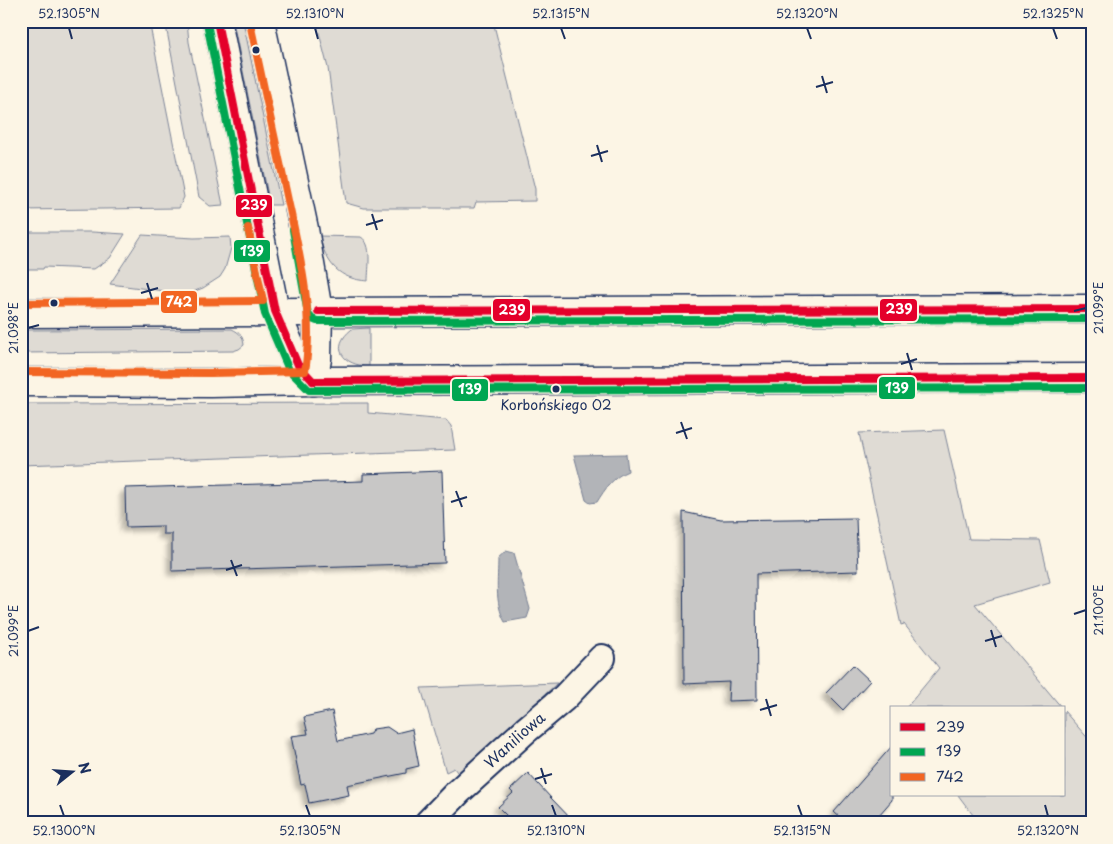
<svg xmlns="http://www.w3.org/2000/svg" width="1113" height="844" font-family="'Playpen Sans',sans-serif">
	<defs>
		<filter id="shadow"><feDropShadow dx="-4.5" dy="4.5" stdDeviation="2.5" flood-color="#0004"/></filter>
	</defs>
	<rect width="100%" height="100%" fill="#fcf5e5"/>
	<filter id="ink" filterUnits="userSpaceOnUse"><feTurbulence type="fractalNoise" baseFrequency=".02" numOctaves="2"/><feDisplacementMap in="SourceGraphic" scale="10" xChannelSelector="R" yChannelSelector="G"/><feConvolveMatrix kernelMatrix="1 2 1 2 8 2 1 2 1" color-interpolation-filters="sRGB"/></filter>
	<g filter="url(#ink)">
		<g fill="#dfdbd4" stroke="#7d8599">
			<polygon points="21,21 149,21 184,197 179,208 21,210"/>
			<polygon points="165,21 187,21 189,42 223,205 210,206 199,197"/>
			<polygon points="233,21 243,21 281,205 270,205"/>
			<polygon points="316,21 493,21 535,189 535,201 476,202 474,208 364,208 346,203 328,68"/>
			<polygon points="21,232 92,232 125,234 110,258 94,269 44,267 43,269 21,269"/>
			<polygon points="142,235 194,238 230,237 231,248 225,269 220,277 203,288 187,294 110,284"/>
			<path d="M319,236L361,237C373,244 368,268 368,281C338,279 327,264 319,236Z"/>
			<path d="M369,328V366C343,366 329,347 352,329Z"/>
			<path d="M232,329C240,333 243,336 244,345L239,349L233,351L21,353V330Z"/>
			<polygon points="368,403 368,413 446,420 451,426 455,450 21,465 21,404"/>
			<polygon points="944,430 969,539 1040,540 1050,582 975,604 1062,708 906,708 939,668 904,624 901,625 859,433"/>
			<polygon points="557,683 460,776 454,768 446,772 421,688"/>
			<polygon points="1064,711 1092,743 1092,823 979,823 958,795 1064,795"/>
		</g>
		<g fill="#b2b4b8" stroke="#767f94">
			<path d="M626,454L628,471C613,477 605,489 597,502L590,503L586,500L574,455Z"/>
			<path d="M506,551L514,553L530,609L527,618L505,622C494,602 498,580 498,558Z"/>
		</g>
		<g fill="#c8c7c6" stroke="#1b2f5e" filter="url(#shadow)">
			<polygon points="442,471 445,563 172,571 172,534 163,534 163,526 126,527 125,488 363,481 363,474"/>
			<polygon points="683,512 721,520 856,518 858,571 756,574 757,700 728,701 729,682 684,684"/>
			<polygon points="853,665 870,681 843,710 826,693"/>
			<polygon points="332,711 338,741 370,734 373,729 387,727 396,733 412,729 419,766 406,769 406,773 347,785 349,795 309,803 305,784 301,785 291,736 308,734 304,717"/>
			<polygon points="892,746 892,800 872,823 846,823 834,812"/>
			<polygon points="528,773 551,798 575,823 514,823 498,807 513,793 510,790"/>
		</g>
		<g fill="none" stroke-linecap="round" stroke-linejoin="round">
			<defs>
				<g id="street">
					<path id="s1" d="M428,823L458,792L526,730L564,698L602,658"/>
				</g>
				<g id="secondary">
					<polyline points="217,21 275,311 298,365 313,381"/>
					<polyline points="260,21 304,229 318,311 317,359 313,381"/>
					<polyline points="21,313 1092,309"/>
					<polyline points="21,382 211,383 313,381 1092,378"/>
				</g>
			</defs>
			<use href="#street" stroke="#1b2f5e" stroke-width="30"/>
			<use href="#secondary" stroke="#1b2f5e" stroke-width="31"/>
			<use href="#street" stroke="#fcf5e5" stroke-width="26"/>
			<use href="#secondary" stroke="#fcf5e5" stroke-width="28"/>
			<defs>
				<g id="bus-1">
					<polyline points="217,21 275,311 298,365 313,381"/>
					<polyline points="318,311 1092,309"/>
					<polyline points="313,381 1092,378"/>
				</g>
				<g id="bus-2">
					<polyline points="207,23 265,314 289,370 309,390 1092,388"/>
					<polyline points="293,230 308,314 312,319 317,321 1092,319"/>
				</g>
				<g id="bus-3">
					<polyline points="21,303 263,301 248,228"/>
					<path d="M21,372L211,373L305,371C315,313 298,248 286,191C274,135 262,79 250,23"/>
				</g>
			</defs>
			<use href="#bus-1" stroke="#fcf5e5" stroke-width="11"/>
			<use href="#bus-2" stroke="#fcf5e5" stroke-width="11"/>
			<use href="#bus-3" stroke="#fcf5e5" stroke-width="11"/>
			<use href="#bus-1" stroke="#e4002b" stroke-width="8"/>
			<use href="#bus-2" stroke="#00a651" stroke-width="8"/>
			<use href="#bus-3" stroke="#f26522" stroke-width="8"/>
		</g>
	</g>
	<path fill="none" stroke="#1b2f5e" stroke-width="2" d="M69,28L72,39M315,28L318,39M561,28L565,39M807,28L811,39M1053,28L1057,39M822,76L827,93M816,87L833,82M597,145L602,162M591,156L608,151M372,214L377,230M366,225L383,220M147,283L152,299M141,293L158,288M1074,311L1086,308M28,328L39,325M907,353L912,370M901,364L917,359M681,422L687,439M676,433L692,428M456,491L462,507M451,502L467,497M231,560L237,576M226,570L242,565M1074,614L1086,610M991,630L996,647M28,631L39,627M985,641L1002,636M766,699L771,716M760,710L777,705M541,768L546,784M535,779L552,774M60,805L64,816M306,805L310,816M552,805L556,816M798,805L802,816M1045,805L1048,816"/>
	<g fill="#1b2f5e" stroke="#fcf5e5" stroke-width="2">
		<circle cx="256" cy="50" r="4.5"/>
		<circle cx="54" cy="303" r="4.5"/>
		<circle cx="556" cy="389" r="4.5"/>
	</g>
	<g text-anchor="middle" stroke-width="4.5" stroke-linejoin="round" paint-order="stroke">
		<g font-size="14" fill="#1b2f5e" stroke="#fcf5e5">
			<text x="556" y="410">Korbońskiego 02</text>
		</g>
		<g font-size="15" fill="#1b2f5e" stroke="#fcf5e5">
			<text dy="5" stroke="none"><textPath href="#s1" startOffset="120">Waniliowa</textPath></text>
		</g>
	</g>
	<g stroke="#fcf5e5" stroke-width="2">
		<rect x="235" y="194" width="38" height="24" rx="5" fill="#e4002b"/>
		<rect x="233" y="239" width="38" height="24" rx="5" fill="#00a651"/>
		<rect x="160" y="290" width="38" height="24" rx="5" fill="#f26522"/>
		<rect x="879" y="298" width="39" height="24" rx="5" fill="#e4002b"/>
		<rect x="492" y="298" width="39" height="24" rx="5" fill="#e4002b"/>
		<rect x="878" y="376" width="38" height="24" rx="5" fill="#00a651"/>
		<rect x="451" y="378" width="38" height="24" rx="5" fill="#00a651"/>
	</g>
	<g font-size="14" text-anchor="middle" font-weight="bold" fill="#fff">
		<text x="254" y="210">239</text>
		<text x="252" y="256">139</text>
		<text x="179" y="307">742</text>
		<text x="899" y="314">239</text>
		<text x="512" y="315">239</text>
		<text x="897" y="393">139</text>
		<text x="470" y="394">139</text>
	</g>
	<rect width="1113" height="844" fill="none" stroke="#fcf5e5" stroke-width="55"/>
	<rect x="890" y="706" width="175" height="90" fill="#fcf5e5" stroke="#a2a6af"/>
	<rect x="900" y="723" width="25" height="8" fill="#e4002b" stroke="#a2a6af"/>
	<text x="936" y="732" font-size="15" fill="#1b2f5e">239</text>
	<rect x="900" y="748" width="25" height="8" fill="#00a651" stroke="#a2a6af"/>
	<text x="936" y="756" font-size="15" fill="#1b2f5e">139</text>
	<rect x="900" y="773" width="25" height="8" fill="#f26522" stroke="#a2a6af"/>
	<text x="936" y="782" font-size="15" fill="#1b2f5e">742</text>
	<g transform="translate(72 772) rotate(73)" stroke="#fcf5e5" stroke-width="4" paint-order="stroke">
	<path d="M0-4L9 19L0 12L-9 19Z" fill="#1b2f5e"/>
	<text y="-8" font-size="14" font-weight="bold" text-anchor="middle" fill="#1b2f5e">N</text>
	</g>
	<rect x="28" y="28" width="1058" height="788" fill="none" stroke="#1b2f5e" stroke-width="2"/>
	<g font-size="12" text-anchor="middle" fill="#1b2f5e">
		<text x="69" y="18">52.1305°N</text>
		<text x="315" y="18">52.1310°N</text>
		<text x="561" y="18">52.1315°N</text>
		<text x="807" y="18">52.1320°N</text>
		<text x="1053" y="18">52.1325°N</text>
		<text transform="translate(1099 308) rotate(-90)" y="4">21.099°E</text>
		<text transform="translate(14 328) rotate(-90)" y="4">21.098°E</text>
		<text transform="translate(1099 610) rotate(-90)" y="4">21.100°E</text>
		<text transform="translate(14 631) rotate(-90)" y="4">21.099°E</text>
		<text x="64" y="835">52.1300°N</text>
		<text x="310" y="835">52.1305°N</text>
		<text x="556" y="835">52.1310°N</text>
		<text x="802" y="835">52.1315°N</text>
		<text x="1048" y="835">52.1320°N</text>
	</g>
</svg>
